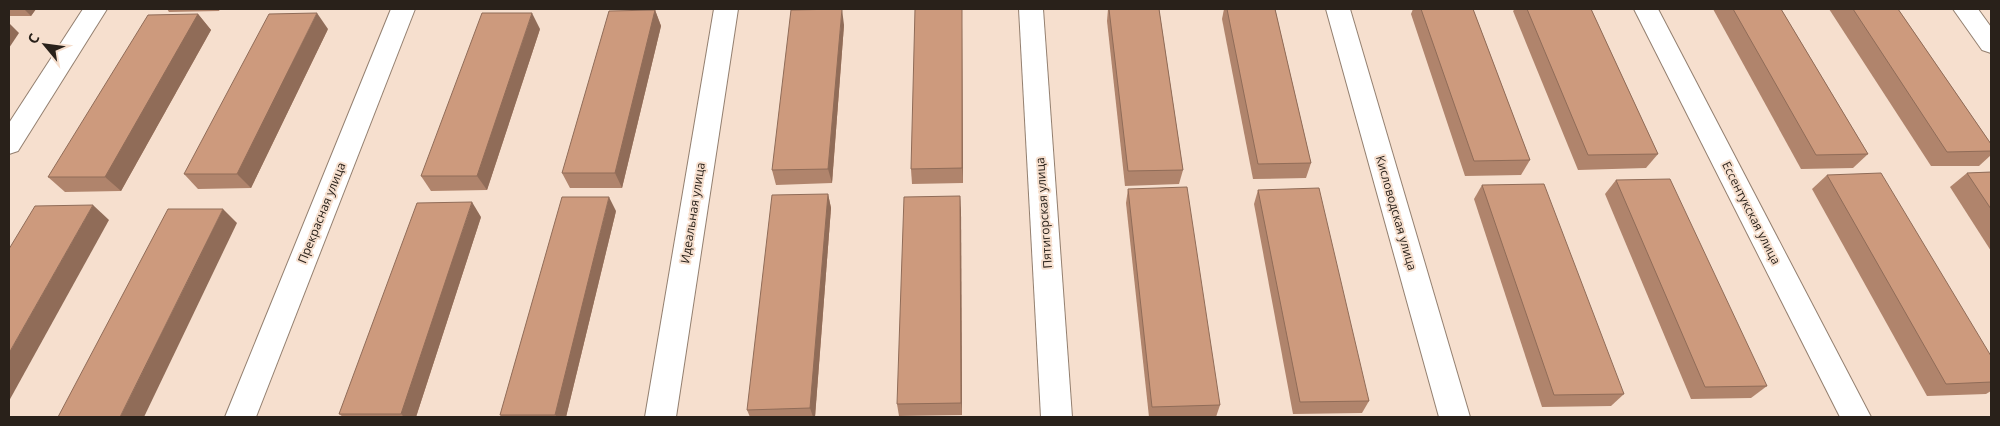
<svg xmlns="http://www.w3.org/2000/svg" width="2000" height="426" font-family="'Open Sans',sans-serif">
	<rect width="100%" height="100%" fill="#f6dfce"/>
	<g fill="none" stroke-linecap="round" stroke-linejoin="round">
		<defs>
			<g id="minor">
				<polygon points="83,9 107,9 18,151 9,154 9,123"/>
				<polygon points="391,9 415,9 256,417 225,417"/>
				<polygon points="714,9 738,9 676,417 645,417"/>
				<polygon points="1019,9 1043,9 1072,417 1041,417"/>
				<polygon points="1326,9 1350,9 1470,417 1439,417"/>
				<polygon points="1634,9 1658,9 1871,417 1840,417"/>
				<polygon points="1953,9 1978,9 1991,27 1991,53 1982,50"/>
			</g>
		</defs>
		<use href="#minor" stroke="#937f6f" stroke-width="2"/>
		<use href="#minor" fill="#fff" fill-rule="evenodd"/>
	</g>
	<g fill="#b0846c">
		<polygon points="9,9 36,9 31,16 9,16"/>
		<polygon points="167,9 220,9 219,11 169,12"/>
		<polygon points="286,9 335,9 334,10 288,10"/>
		<polygon points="1108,9 1159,9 1183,170 1179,184 1125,186 1107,21"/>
		<polygon points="1224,9 1275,9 1311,163 1306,178 1253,179 1222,19"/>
		<polygon points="1413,9 1473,9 1530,160 1521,175 1465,176 1411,14"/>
		<polygon points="1515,9 1591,9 1658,154 1646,168 1578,170 1513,11"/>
		<polygon points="1713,9 1781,9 1868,154 1853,168 1801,169"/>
		<polygon points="1829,9 1898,9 1991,144 1991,155 1979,166 1931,166"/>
		<polygon points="655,10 661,26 622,188 570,188 562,173"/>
		<polygon points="198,14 211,30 121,191 65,192 48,177"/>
		<polygon points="962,23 963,183 912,184 911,169"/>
		<polygon points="844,25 832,183 776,185 772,170"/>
		<polygon points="328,29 251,188 198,189 184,174"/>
		<polygon points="540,29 487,190 431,191 421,176"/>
		<polygon points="1991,172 1991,251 1950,187 1967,173"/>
		<polygon points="1827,175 1991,356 1991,391 1986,394 1927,396 1812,189"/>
		<polygon points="1616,180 1767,386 1751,398 1691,399 1605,194"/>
		<polygon points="1482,185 1624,394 1611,406 1542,407 1474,199"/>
		<polygon points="1128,189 1220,405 1216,417 1149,417 1126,203"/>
		<polygon points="1258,190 1369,401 1362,413 1293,414 1254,204"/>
		<polygon points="828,194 831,208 815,417 750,417 747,410"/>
		<polygon points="961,210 962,415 899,416 897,404"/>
		<polygon points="616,211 566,417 502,417 500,415"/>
		<polygon points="481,217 416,417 343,417 339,414"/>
	</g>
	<g fill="#906c58">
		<polygon points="24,9 36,9 31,16"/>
		<polygon points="842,9 844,25 832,183 828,169"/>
		<polygon points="962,9 962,23 963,183 962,168"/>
		<polygon points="655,10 661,26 622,188 615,173"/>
		<polygon points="317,13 328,29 251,188 237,174"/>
		<polygon points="532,13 540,29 487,190 477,176"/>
		<polygon points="198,14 211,30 121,191 105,177"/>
		<polygon points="9,23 19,33 9,48"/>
		<polygon points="828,194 831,208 815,417 813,417 810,408"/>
		<polygon points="960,196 961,210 962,415 961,403"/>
		<polygon points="609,197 616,211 566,417 557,417 555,415"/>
		<polygon points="472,202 481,217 416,417 404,417 401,414"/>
		<polygon points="93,205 109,220 9,401 9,353"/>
		<polygon points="223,209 237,223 144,417 120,417"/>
	</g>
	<g fill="#cd9a7d" stroke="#906c58">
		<polygon points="842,9 828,169 772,170 791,10"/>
		<polygon points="915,9 962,9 962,168 911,169"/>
		<polygon points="1109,9 1159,9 1183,170 1128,171"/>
		<polygon points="1227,9 1275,9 1311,163 1258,164"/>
		<polygon points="1421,9 1473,9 1530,160 1474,161"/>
		<polygon points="1527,9 1591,9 1658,154 1588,155"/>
		<polygon points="1733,9 1781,9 1868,154 1816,155"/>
		<polygon points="1853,9 1898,9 1991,144 1991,151 1947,152"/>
		<polygon points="655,10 615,173 562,173 609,11"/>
		<polygon points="317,13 237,174 184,174 269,14"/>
		<polygon points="482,13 532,13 477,176 421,176"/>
		<polygon points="198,14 105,177 48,177 148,15"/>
		<polygon points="1991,172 1991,209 1967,173"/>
		<polygon points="1881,173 1991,356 1991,382 1946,384 1827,175"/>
		<polygon points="1670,179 1767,386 1705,387 1616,180"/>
		<polygon points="1544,184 1624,394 1554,395 1482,185"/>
		<polygon points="1187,187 1220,405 1152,407 1128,189"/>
		<polygon points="1319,188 1369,401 1300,402 1258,190"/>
		<polygon points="828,194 810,408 747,410 772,195"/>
		<polygon points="960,196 961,403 897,404 904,197"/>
		<polygon points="562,197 609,197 555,415 500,415"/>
		<polygon points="472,202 401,414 339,414 417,203"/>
		<polygon points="93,205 9,353 9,249 35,206"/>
		<polygon points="168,209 223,209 120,417 58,417"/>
	</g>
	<g text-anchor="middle" stroke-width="4" stroke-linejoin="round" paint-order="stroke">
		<g font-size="12" fill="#29211a" stroke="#f6dfce">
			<text transform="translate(322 213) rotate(-68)" y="4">Прекрасная улица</text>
			<text transform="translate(693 213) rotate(-81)" y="4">Идеальная улица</text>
			<text transform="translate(1044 213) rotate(-94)" y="4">Пятигорская улица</text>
			<text transform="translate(1396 213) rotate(74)" y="4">Кисловодская улица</text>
			<text transform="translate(1751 213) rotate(63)" y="4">Ессентукская улица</text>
		</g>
	</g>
	<rect width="2000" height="426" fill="none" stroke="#29211a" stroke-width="20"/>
	<g transform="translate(45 45) rotate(299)" stroke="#f6dfce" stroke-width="4" paint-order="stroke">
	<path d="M0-4L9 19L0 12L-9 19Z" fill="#29211a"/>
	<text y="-8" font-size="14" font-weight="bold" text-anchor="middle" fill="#29211a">С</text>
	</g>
</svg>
